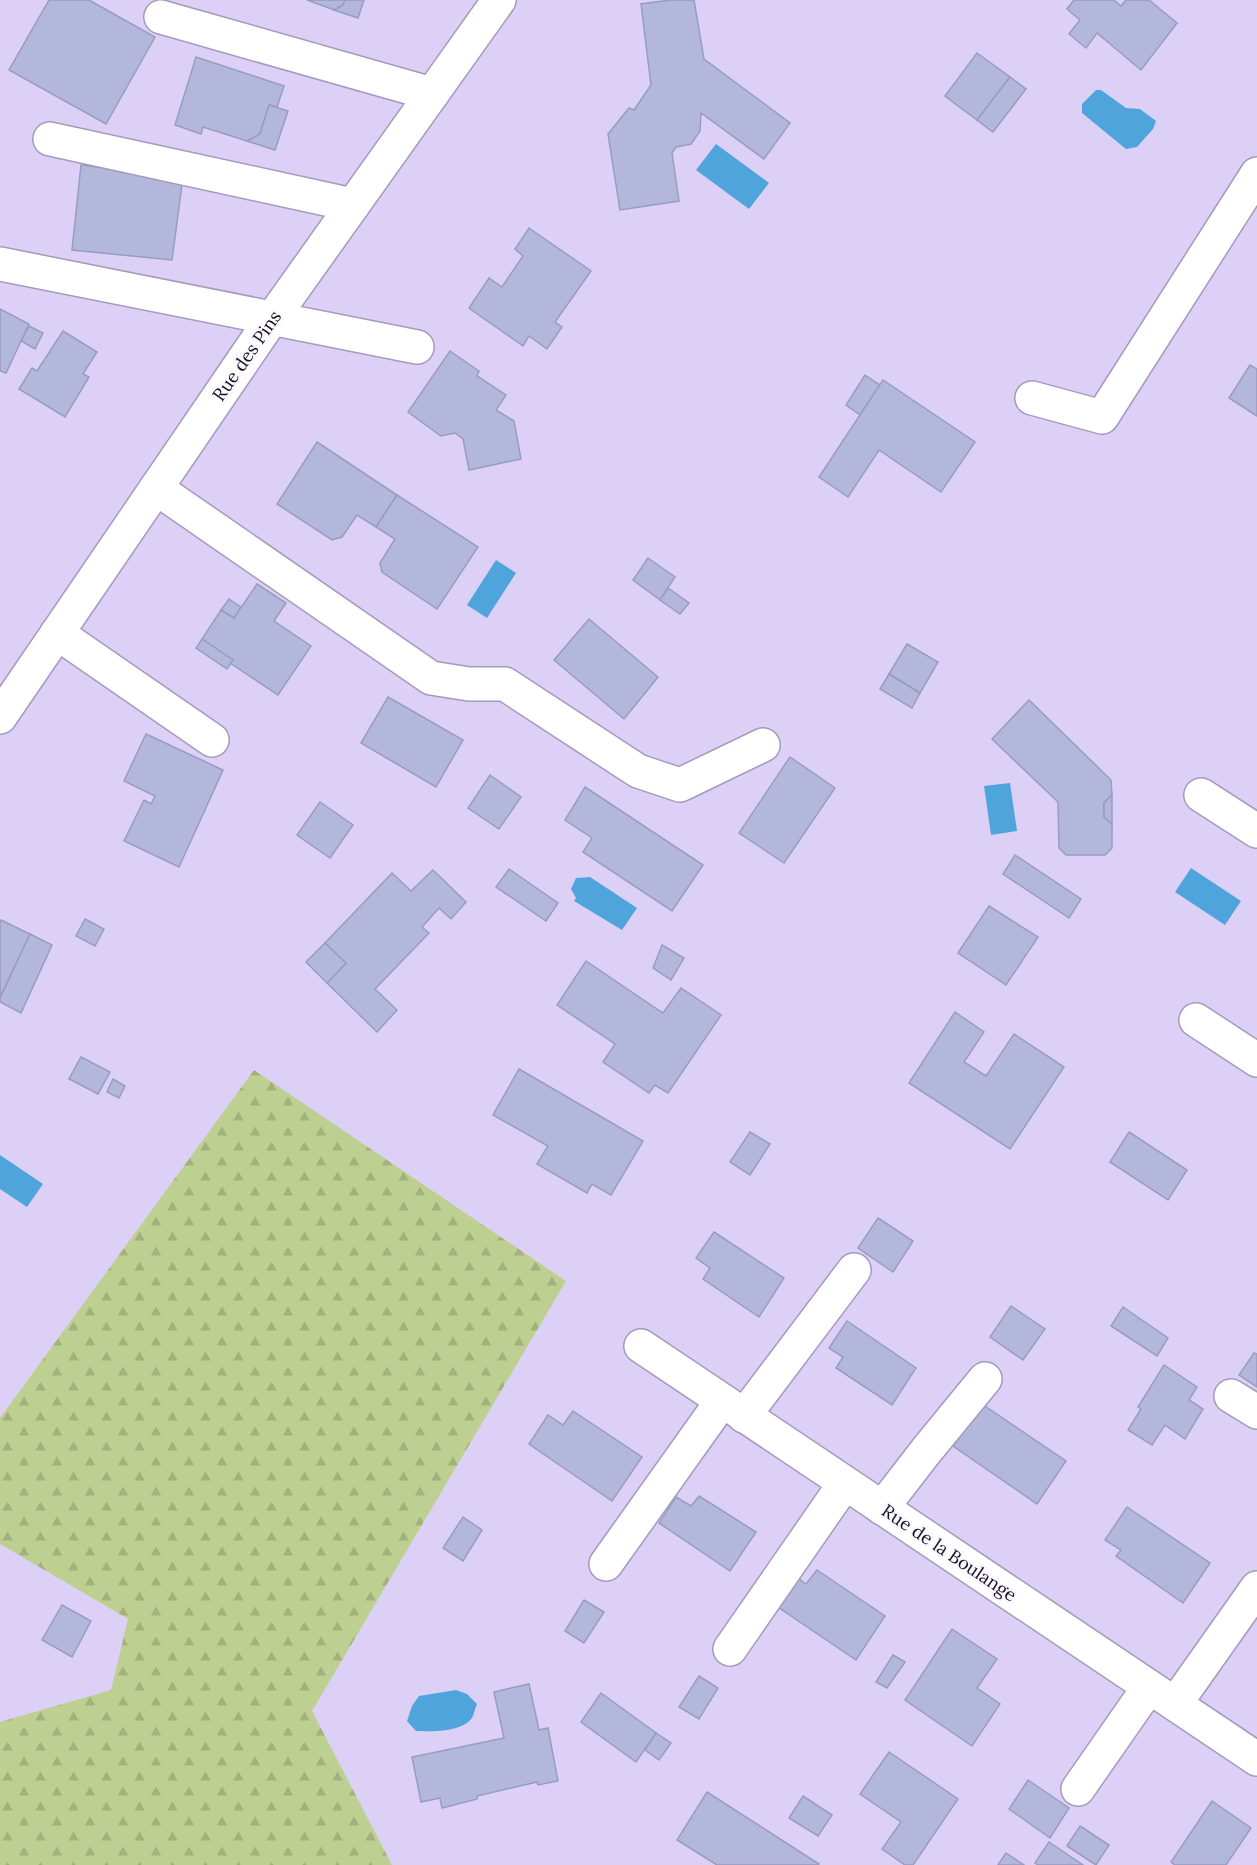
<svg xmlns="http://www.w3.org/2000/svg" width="1257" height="1865" font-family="Lora,serif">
	<defs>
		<pattern id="forest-firs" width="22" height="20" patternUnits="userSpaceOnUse" patternTransform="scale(1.5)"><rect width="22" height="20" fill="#becf92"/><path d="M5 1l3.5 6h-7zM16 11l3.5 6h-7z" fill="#a3b17d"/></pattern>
	</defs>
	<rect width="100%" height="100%" fill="#ddd0f6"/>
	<polygon fill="url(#forest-firs)" points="254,1070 566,1281 312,1711 392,1865 0,1865 0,1722 111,1690 128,1619 0,1544 0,1418"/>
	<g fill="#4fa4dc">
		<polygon points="1096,90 1101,90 1126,108 1140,109 1156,121 1153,129 1137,147 1126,149 1082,113 1082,104"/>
		<polygon points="716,144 769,183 749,209 696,170"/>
		<polygon points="496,560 516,573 487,618 467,605"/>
		<polygon points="1010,783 1017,831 991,835 984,786"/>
		<polygon points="1191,868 1241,901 1225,925 1175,892"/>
		<polygon points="590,877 637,908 622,930 574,901 576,898 571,889 576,878"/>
		<polygon points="0,1155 43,1184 27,1207 0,1189"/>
		<path d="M456,1690L467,1694L477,1704C475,1708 474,1714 472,1718C462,1732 432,1732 416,1731L407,1721L412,1706L419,1696Z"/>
	</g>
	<g fill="#b4b7dc" stroke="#989cbf" stroke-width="1.5">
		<polygon points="49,0 89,0 155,37 106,124 9,70"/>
		<polygon points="307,0 345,0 343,5 334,10"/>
		<polygon points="345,0 364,0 358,18 334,10 343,5"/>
		<polygon points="670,0 694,0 704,59 790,123 764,159 701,113 700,131 691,144 676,147 672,153 679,201 620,210 608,134 629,108 634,110 651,85 641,4"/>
		<polygon points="1074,0 1114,0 1121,6 1126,0 1149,0 1177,23 1141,70 1097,33 1086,48 1069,34 1080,20 1067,9"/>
		<polygon points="977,53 1010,77 977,120 945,96"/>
		<polygon points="196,57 284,86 277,107 269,105 260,134 247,141 203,127 201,134 175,125"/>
		<polygon points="1010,77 1026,89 993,132 977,120"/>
		<polygon points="269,105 288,111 275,150 247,141 260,134"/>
		<polygon points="81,165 183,177 172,260 72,250"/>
		<polygon points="529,228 591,271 555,322 562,327 547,349 529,336 523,346 469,308 489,278 502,287 523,256 515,249"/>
		<polygon points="0,309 29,324 6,373 0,371"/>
		<polygon points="29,326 43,333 35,349 21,341"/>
		<polygon points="63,331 97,352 83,374 89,377 65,417 19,389 32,368 37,371"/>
		<polygon points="450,351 479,371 477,376 506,395 496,410 514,421 521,459 469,470 463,439 455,433 441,436 408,412"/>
		<polygon points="1250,365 1257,369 1257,416 1229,398"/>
		<polygon points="865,375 880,385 860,415 846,405"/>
		<polygon points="883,380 975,442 941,492 879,450 848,497 819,477"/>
		<polygon points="317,442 397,495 376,527 357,515 342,537 332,540 277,504"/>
		<polygon points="397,495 478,547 437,609 382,572 380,563 395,539 376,527"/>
		<polygon points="648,558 675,577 660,600 633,580"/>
		<polygon points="257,584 286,603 274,621 311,646 278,695 230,663 233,660 202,639 221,610 234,618"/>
		<polygon points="668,588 689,603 680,614 660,600"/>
		<polygon points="229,599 241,607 234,618 221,610"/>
		<polygon points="589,619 658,677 624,719 554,660"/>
		<polygon points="202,639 233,660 227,669 196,648"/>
		<polygon points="907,644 938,662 920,693 889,674"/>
		<polygon points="889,674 920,693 912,708 880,689"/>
		<polygon points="388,697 463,740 436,787 361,743"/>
		<polygon points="1029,700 1111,780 1112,795 1104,803 1104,817 1112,824 1112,848 1105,855 1066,855 1059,848 1058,802 992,739"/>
		<polygon points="146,734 223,770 179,867 124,841 144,800 151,804 155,796 124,781"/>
		<polygon points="790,757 835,788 784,863 739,833"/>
		<polygon points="490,775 521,797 499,829 468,808"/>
		<polygon points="585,787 703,865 672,911 583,852 592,838 565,820"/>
		<polygon points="1112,795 1112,824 1104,817 1104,803"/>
		<polygon points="320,802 353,825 330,858 297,835"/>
		<polygon points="1015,855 1081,899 1069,918 1003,874"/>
		<polygon points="509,869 558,903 546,921 496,887"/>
		<polygon points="433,870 466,902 451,919 439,908 422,927 429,933 375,989 397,1010 377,1032 327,983 346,963 325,943 392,873 411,891"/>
		<polygon points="989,906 1038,937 1006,985 958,953"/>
		<polygon points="85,919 104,929 95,946 76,936"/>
		<polygon points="1,920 30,934 0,998 0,923"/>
		<polygon points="30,934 52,945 21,1013 0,1002 0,998"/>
		<polygon points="325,943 346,963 327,983 306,962"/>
		<polygon points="662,945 684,958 671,980 653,968"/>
		<polygon points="586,961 663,1013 681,988 721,1015 668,1093 655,1085 649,1093 603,1062 615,1044 557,1005"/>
		<polygon points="955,1012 984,1032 964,1062 986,1076 1014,1034 1064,1067 1010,1149 909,1083"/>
		<polygon points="81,1057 110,1072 98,1094 69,1079"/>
		<polygon points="519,1069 643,1141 611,1195 592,1184 587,1193 537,1164 548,1146 493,1115"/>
		<polygon points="113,1079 125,1086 119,1098 107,1092"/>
		<polygon points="750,1132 770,1144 750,1175 730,1162"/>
		<polygon points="1129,1132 1187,1170 1168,1200 1110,1162"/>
		<polygon points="878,1218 913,1241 893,1272 858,1248"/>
		<polygon points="714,1232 784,1278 759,1317 703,1279 710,1268 696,1258"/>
		<polygon points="1011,1306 1045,1329 1023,1360 990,1337"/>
		<polygon points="1123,1307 1168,1338 1157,1356 1111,1326"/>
		<polygon points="847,1321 916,1368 892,1405 836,1368 843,1357 829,1348"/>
		<polygon points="1254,1353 1257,1354 1257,1387 1239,1375"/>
		<polygon points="1164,1365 1197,1387 1189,1400 1203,1409 1185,1439 1165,1425 1152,1445 1128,1430 1141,1409 1138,1407"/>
		<polygon points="982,1404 1066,1461 1037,1504 953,1446"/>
		<polygon points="573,1411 642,1457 612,1501 529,1444 548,1415 563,1425"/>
		<polygon points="699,1496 756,1532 730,1571 659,1523 676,1497 691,1506"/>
		<polygon points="1127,1507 1210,1563 1183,1603 1116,1556 1121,1550 1105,1540"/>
		<polygon points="463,1517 482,1530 463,1561 443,1548"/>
		<polygon points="817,1570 885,1616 856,1660 772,1603 792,1574 806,1584"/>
		<polygon points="584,1600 604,1612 584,1643 565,1631"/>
		<polygon points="62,1605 91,1621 72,1657 42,1640"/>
		<polygon points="952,1629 997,1659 977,1688 1000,1704 972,1746 905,1700"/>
		<polygon points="893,1655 905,1662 887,1688 876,1682"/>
		<polygon points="699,1676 718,1688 699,1719 679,1707"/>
		<polygon points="529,1684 539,1730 548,1728 558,1781 538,1785 537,1782 477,1796 477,1799 442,1808 440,1798 421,1802 412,1757 504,1738 494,1692"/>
		<polygon points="601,1693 656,1733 636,1762 581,1722"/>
		<polygon points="656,1733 671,1743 659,1760 645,1750"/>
		<polygon points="889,1752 958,1799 913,1865 905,1865 882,1849 901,1822 860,1794"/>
		<polygon points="1028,1780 1069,1808 1050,1838 1009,1809"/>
		<polygon points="707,1792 819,1864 818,1865 717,1865 677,1840"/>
		<polygon points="803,1796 832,1815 818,1836 789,1818"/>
		<polygon points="1212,1801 1251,1828 1226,1865 1175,1865 1171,1862"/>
		<polygon points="1080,1826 1109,1845 1096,1865 1067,1846"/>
		<polygon points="1049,1842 1083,1865 1038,1865 1035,1863"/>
		<polygon points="1006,1853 1024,1865 998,1865"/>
	</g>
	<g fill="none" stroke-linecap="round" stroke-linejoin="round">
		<defs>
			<g id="minor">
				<polyline points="161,17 432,94"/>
				<polyline points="50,139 353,205"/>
				<polyline points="0,264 417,347"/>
				<polyline points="1032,398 1102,417 1257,174"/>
				<polyline points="156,488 431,678 469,684 505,684 638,771 680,785 763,745"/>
				<polyline points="57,633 212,740"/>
				<polyline points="0,717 264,330 499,0"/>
				<polyline points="1201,795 1257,831"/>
				<polyline points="1196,1020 1257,1060"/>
				<polyline points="641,1346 1257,1759"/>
				<polyline points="1231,1396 1257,1412"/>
				<polyline points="744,1416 854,1270"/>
				<polyline points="882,1508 926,1451 985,1379"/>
				<polyline points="606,1564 722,1401"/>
				<polyline points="730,1649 845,1483"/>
				<polyline points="1175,1704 1257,1588"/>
				<polyline points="1078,1789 1149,1687"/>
			</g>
		</defs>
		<use href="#minor" stroke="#a599bc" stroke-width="36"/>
		<use href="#minor" stroke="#fff" stroke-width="33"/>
	</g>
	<g text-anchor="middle" stroke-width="5" stroke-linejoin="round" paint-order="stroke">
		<g font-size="18" fill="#16121f" stroke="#faf7ff">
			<text transform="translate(247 356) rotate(-55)" y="6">Rue des Pins</text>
			<text transform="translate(949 1553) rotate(34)" y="6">Rue de la Boulange</text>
		</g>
	</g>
</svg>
